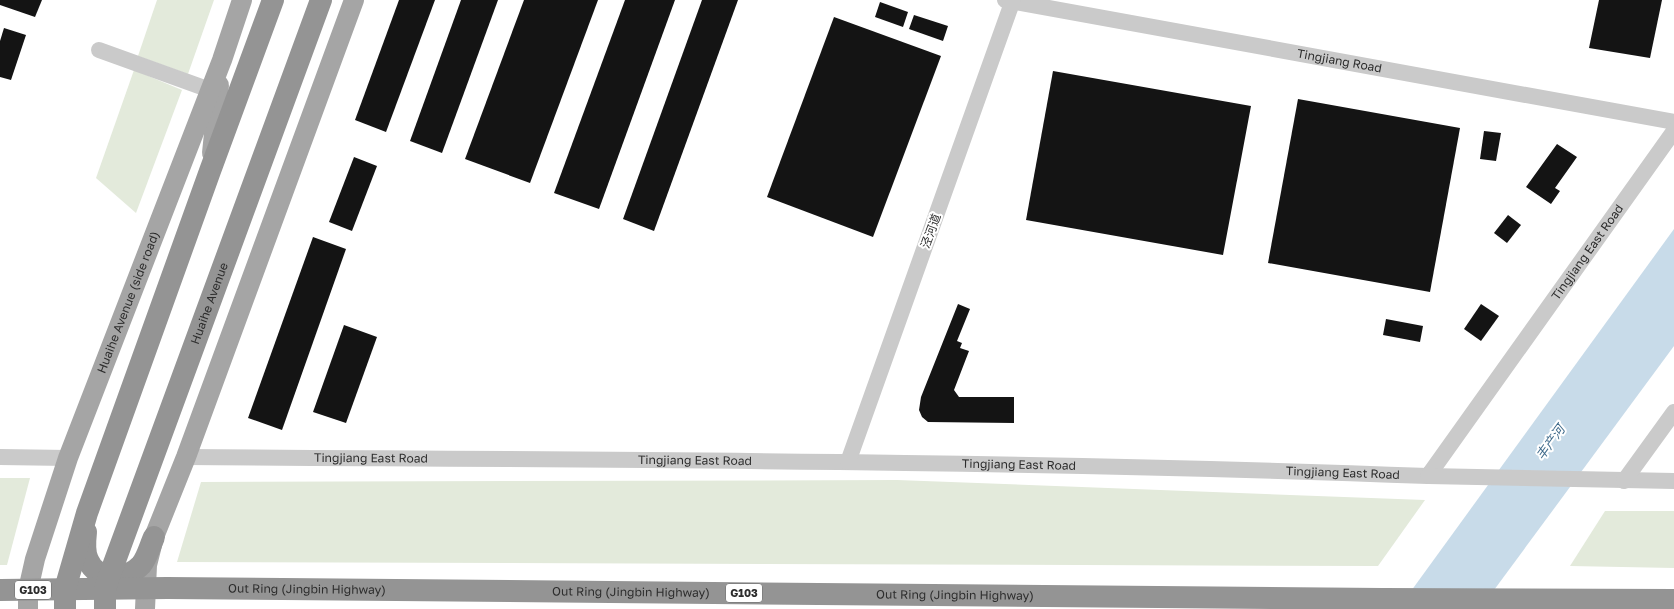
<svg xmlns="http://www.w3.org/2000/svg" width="1674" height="609" font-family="'Golos Text','Noto Sans SC',sans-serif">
	<rect width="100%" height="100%" fill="#fff"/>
	<g fill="#e3eadb">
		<polygon points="157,0 214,0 188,74 138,56"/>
		<polygon points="134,70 182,90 136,213 96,178"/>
		<polygon points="0,478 30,478 7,565 0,565"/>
		<polygon points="897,480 1425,500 1378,566 177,562 201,482"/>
		<polygon points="1605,511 1674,511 1674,568 1570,566"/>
	</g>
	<polygon fill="#c8dbe9" points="1674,229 1674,346 1480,609 1398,609"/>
	<g fill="#141414">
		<polygon points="0,0 42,0 35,17 0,5"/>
		<polygon points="399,0 435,0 386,132 355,120"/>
		<polygon points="461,0 498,0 442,153 410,141"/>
		<polygon points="524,0 598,0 530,183 465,159"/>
		<polygon points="625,0 675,0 599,209 554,193"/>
		<polygon points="702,0 738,0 654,231 623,219"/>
		<polygon points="1599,0 1662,0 1650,58 1589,48"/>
		<polygon points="880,2 908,12 903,27 875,17"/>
		<polygon points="914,15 948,26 943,41 909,29"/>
		<polygon points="834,17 941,56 873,237 767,197"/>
		<polygon points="4,28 26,35 11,80 0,77 0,41"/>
		<polygon points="1053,71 1251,106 1223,255 1026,220"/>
		<polygon points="1298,99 1460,128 1430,292 1268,263"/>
		<polygon points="1484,131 1501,133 1496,161 1480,159"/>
		<polygon points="1557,144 1577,157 1555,188 1560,191 1551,204 1526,187"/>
		<polygon points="354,157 377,166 352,231 329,222"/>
		<polygon points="1508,215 1521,225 1507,243 1494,233"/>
		<polygon points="313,237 346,249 282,430 248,418"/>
		<polygon points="958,304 970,309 957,341 962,343 960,348 969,351 954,390 959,397 1014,397 1014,423 928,422 922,417 919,410 921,397"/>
		<polygon points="1481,304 1499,316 1481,341 1464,329"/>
		<polygon points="1386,319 1423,326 1420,342 1383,335"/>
		<polygon points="344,325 377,337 346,423 313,412"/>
	</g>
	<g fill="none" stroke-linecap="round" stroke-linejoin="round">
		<g stroke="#cacaca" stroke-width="16">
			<path id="s1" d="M1005,0L1674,122"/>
			<polyline points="99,50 210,90"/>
			<polyline points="0,457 68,458"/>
			<path id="s2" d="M186,457C600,460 1014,460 1428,476L1674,131"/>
			<polyline points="848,462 1013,0"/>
			<polyline points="1428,476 1674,481"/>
			<polyline points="1624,481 1674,412"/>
		</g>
		<g stroke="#a5a5a5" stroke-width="20">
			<polyline points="212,153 219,85"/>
			<path id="s3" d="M28,609V590L35,559L68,458L222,60L242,0"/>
			<polyline points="145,609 147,565 154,537 186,457 354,0"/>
		</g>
		<g stroke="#949494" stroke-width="22">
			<path d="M86,532C85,541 84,552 88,560C97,582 127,580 141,565C147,558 150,546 154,537"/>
			<path id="s4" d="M0,590L167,588L1382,599L1674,600"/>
			<polyline points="65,609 65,589 87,513 210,171 273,0"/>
			<path id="s5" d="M105,609V589L109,577L321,0"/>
		</g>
	</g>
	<g text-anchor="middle" stroke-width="4" stroke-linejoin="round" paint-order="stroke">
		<g fill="#fff" stroke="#6c6c6c" stroke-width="1">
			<rect x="15" y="581" width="36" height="18" rx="3"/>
			<rect x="726" y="584" width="36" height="18" rx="3"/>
		</g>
		<g font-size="11" font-weight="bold" fill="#2d2d2d">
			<text x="33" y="594">G103</text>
			<text x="744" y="597">G103</text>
		</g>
		<g font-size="12" fill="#2d2d2d" stroke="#fff">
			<text dy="4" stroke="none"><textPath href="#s1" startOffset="340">Tingjiang Road</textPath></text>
			<text transform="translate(931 231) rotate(-70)" y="4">泾河道</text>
			<text dy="4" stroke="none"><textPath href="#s2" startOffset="1517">Tingjiang East Road</textPath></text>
			<text dy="4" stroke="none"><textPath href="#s3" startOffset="324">Huaihe Avenue (side road)</textPath></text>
			<text dy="4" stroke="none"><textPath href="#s5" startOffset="324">Huaihe Avenue</textPath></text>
			<text dy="4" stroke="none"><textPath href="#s2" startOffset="185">Tingjiang East Road</textPath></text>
			<text dy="4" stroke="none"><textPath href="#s2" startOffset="509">Tingjiang East Road</textPath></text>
			<text dy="4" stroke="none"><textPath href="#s2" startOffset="833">Tingjiang East Road</textPath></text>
			<text dy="4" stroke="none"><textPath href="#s2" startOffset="1157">Tingjiang East Road</textPath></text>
			<text dy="4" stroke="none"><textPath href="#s4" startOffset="307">Out Ring (Jingbin Highway)</textPath></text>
			<text dy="4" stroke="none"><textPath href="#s4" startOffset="631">Out Ring (Jingbin Highway)</textPath></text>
			<text dy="4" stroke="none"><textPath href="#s4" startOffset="955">Out Ring (Jingbin Highway)</textPath></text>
		</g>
		<g font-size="13" font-style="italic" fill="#406b8b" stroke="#fff">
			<text transform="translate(1550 442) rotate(-54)" y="5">丰产河</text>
		</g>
	</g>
</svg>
